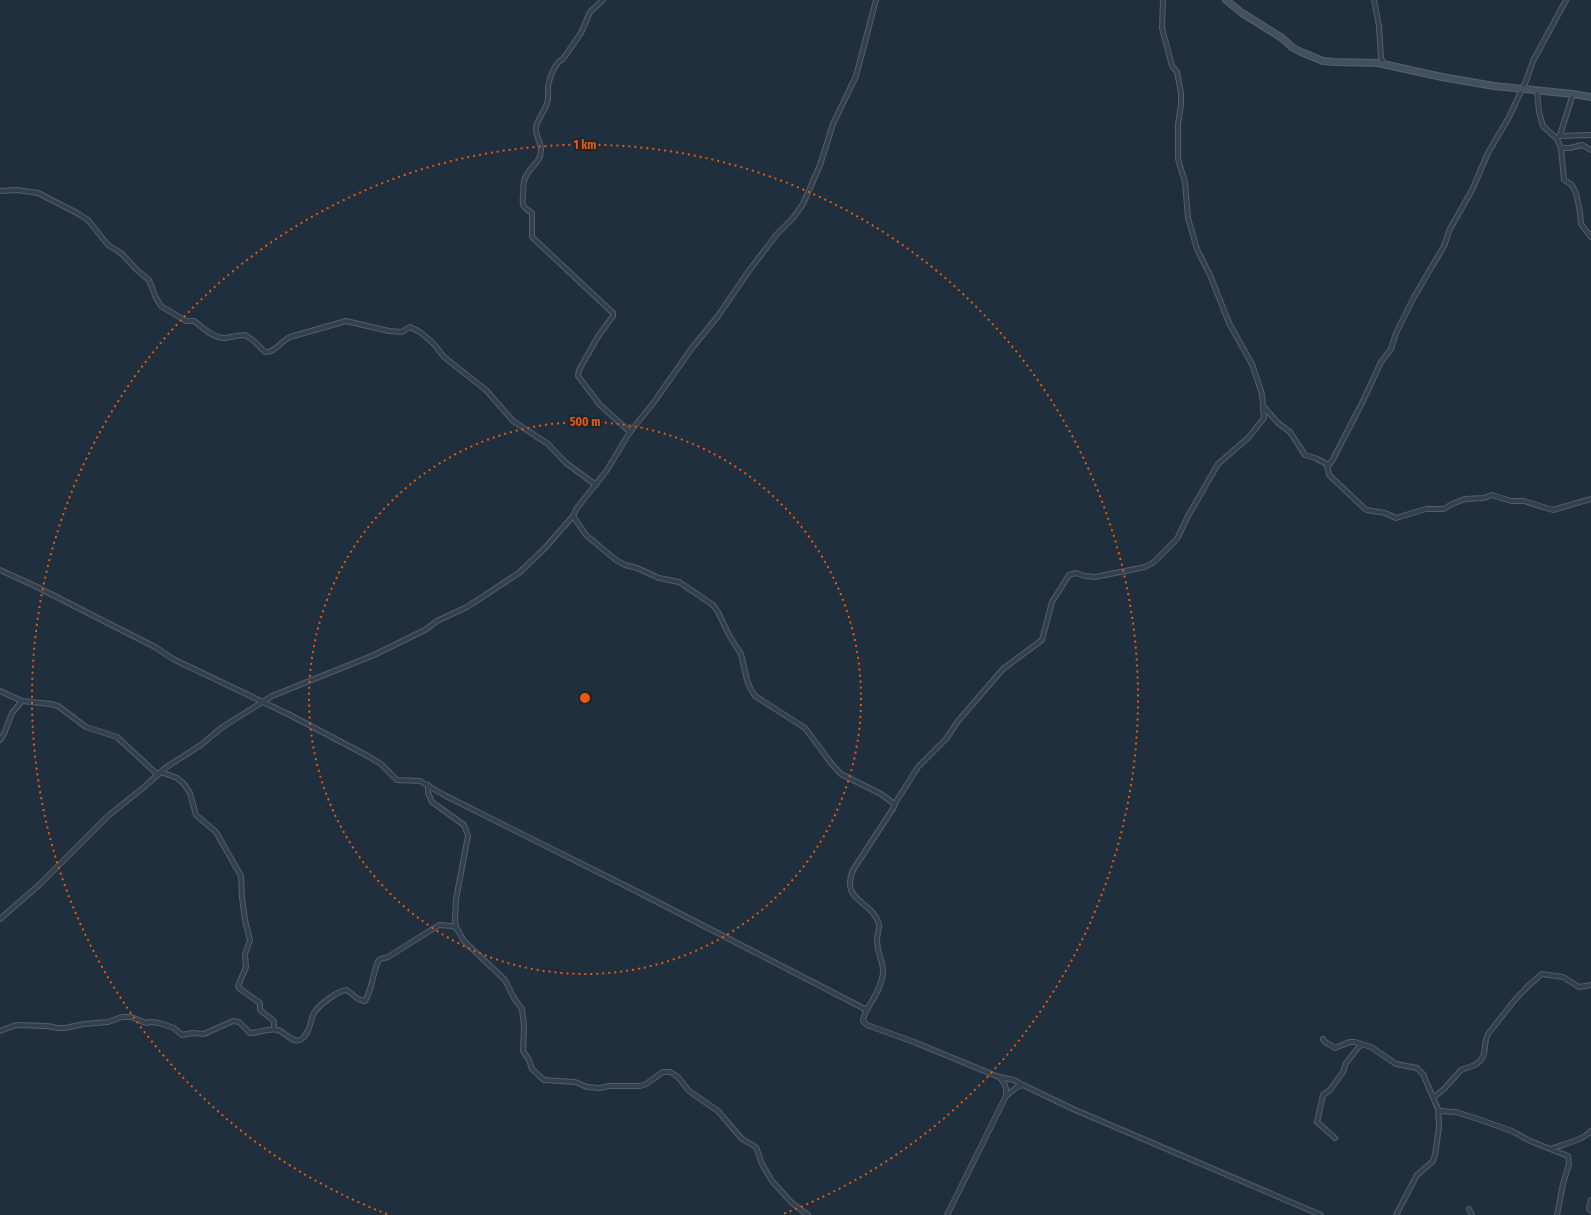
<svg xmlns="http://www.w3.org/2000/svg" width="1591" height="1215" font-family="'Fira Sans Condensed',sans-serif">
	<rect width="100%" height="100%" fill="#202f3d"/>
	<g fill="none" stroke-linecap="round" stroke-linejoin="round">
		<defs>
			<g id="street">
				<path d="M603,0L590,12L581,33L563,59C555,62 549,79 548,87C548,94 549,100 546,106C543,113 537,120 536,128C535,137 542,142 541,151C540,163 531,166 526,176C522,182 524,188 523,194C522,207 522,206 532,213V237L613,313V316L599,335L579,370L578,376L600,405L630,432"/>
				<polyline points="1374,0 1379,26 1381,58 1384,64"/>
				<polyline points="1537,91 1539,112 1543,126 1557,139 1561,148 1564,180 1571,184 1576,193 1580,212 1581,224 1591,237"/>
				<polyline points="1560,135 1573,94"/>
				<polyline points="1559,136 1591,135"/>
				<polyline points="1561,148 1570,148 1582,145 1591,150"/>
				<path d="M0,191L17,190L38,193L77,213L88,220L108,245L121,253L137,270L149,280L156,298L161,306L186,321H194C202,327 213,338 225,338C232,337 238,335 245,335L254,341L265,352C275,353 281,341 290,337L346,321L389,331L402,332L410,327L420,332L433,343L444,357L486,390L513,421L548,444L566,463L596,485"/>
				<polyline points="1264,407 1278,423 1290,432 1305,455 1315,458 1327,464 1329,475 1364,508 1367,510 1385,513 1396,518 1426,509 1444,509 1452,504 1465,499 1484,498 1492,495 1511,501 1524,501 1553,510 1591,499"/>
				<polyline points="1327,467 1332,461 1362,403 1381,362 1391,349 1396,333 1414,297 1444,246 1450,229 1472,190 1488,153 1509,117 1526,81 1533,61 1566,0"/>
				<path d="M573,516L586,535L616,560L625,565L637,568L659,578L679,582L713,605L718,612L729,635L741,654L747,680L750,688L755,696L805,728L831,763L841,774L881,794L893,803L894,807L853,870C840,902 872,900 879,924C880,930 876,936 877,942C879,965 889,964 878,990C874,1000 864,1010 863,1021L867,1025L914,1042L999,1077L1014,1080L1023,1085L1073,1109L1321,1215"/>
				<polyline points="0,570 33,585 155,647 173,659 288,714 366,755 381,764 397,780 420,781 446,796 638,892 867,1010"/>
				<polyline points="0,691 22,701 51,704 58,706 86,727 117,737 158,775"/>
				<polyline points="0,740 4,734 12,713 22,701"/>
				<polyline points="161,772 177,778 184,784 190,793 196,815 216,832 241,876 242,897 245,920 250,940 245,954 246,967 238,986 240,989 260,1003 260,1010 274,1021 274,1029"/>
				<polyline points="428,785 428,793 432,802 464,825 468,836 456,899 455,920 456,927 464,941 505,980 514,998 522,1009 524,1026 523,1051 529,1060 532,1069 544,1080 575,1082 587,1087 600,1088 609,1086 640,1086 646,1084 663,1072 670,1072 678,1077 689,1091 718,1111 742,1139 756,1147 762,1164 772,1181 792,1203 808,1215"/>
				<polyline points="894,805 918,767 946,739 958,721 1003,669 1042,640 1052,602 1069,575 1076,573 1085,576 1095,577 1145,567 1154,562 1177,539 1188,516 1218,464 1249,437 1264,418 1262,394 1252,364 1229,323 1210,275 1197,249 1188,218 1185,182 1178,159 1178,124 1181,105 1181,93 1177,72 1172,66 1162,28 1163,0"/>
				<polyline points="0,919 39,885 109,815 143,788 165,768 201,745 221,728 272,696 374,655 425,630 437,621 467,607 519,573 545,548 573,516 577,508 607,470 630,432 654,402 692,348 718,316 748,272 777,234 793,218 803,204 820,165 833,124 856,76 876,0"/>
				<path d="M0,1031L16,1025L47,1026L58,1028H65L84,1024L108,1022L122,1017H131L146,1023L151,1022L159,1023L174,1028L182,1035L192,1033L204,1034L233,1021L239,1022L250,1033C259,1033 268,1028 278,1030C285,1032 292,1043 300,1040C309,1035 310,1023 313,1015C316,1007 338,990 347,990L358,999L365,1001C372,991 374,966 379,960C381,958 386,958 388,957L439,925L452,926L456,928"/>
				<polyline points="1323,1039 1325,1042 1335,1048 1350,1042 1355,1042 1371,1047 1396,1064 1417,1068 1423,1074 1438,1109 1439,1127 1435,1155 1433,1161 1417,1175 1396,1215"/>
				<polyline points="1006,1096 1017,1087 1023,1085"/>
				<polyline points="1434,1097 1444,1089 1461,1070 1475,1065 1481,1060 1484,1054 1486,1039 1488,1034 1514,1001 1528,986 1542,974 1563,977 1579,987 1591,985"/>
				<polyline points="1439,1111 1456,1112 1481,1120 1512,1131 1530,1141 1568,1156 1569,1164 1563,1184 1557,1215"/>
				<polyline points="1335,1138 1317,1122 1323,1095 1330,1090 1343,1072 1346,1063 1361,1044"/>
				<path d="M1551,1149C1563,1144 1582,1141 1591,1131"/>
				<polyline points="1591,1200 1589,1209 1591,1211"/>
				<polyline points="1469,1209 1472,1215"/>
				<path d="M947,1215L1006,1096C1007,1089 1005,1082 999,1077"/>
			</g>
			<polyline id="secondary" points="1226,0 1242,13 1282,38 1293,48 1301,52 1323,61 1334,62 1378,63 1442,77 1494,86 1573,94 1591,97"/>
		</defs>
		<use href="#street" stroke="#525e6a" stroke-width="6"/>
		<use href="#secondary" stroke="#525e6a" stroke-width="8"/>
		<use href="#street" stroke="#34404d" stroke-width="4"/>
		<use href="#secondary" stroke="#425060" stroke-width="5.5"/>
	</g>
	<g fill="none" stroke="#e8590c" stroke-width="2" stroke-dasharray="2 4">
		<circle cx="585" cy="698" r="276"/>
		<path d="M387 1214A553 553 0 1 1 783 1214"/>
	</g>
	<circle cx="585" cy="698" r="6" fill="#e8590c" stroke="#192531" stroke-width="2"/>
	<g font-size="12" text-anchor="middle" font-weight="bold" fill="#e8590c" stroke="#192531" stroke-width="4" stroke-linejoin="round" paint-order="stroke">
		<text x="585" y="149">1 km</text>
		<text x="585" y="426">500 m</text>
	</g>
</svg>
